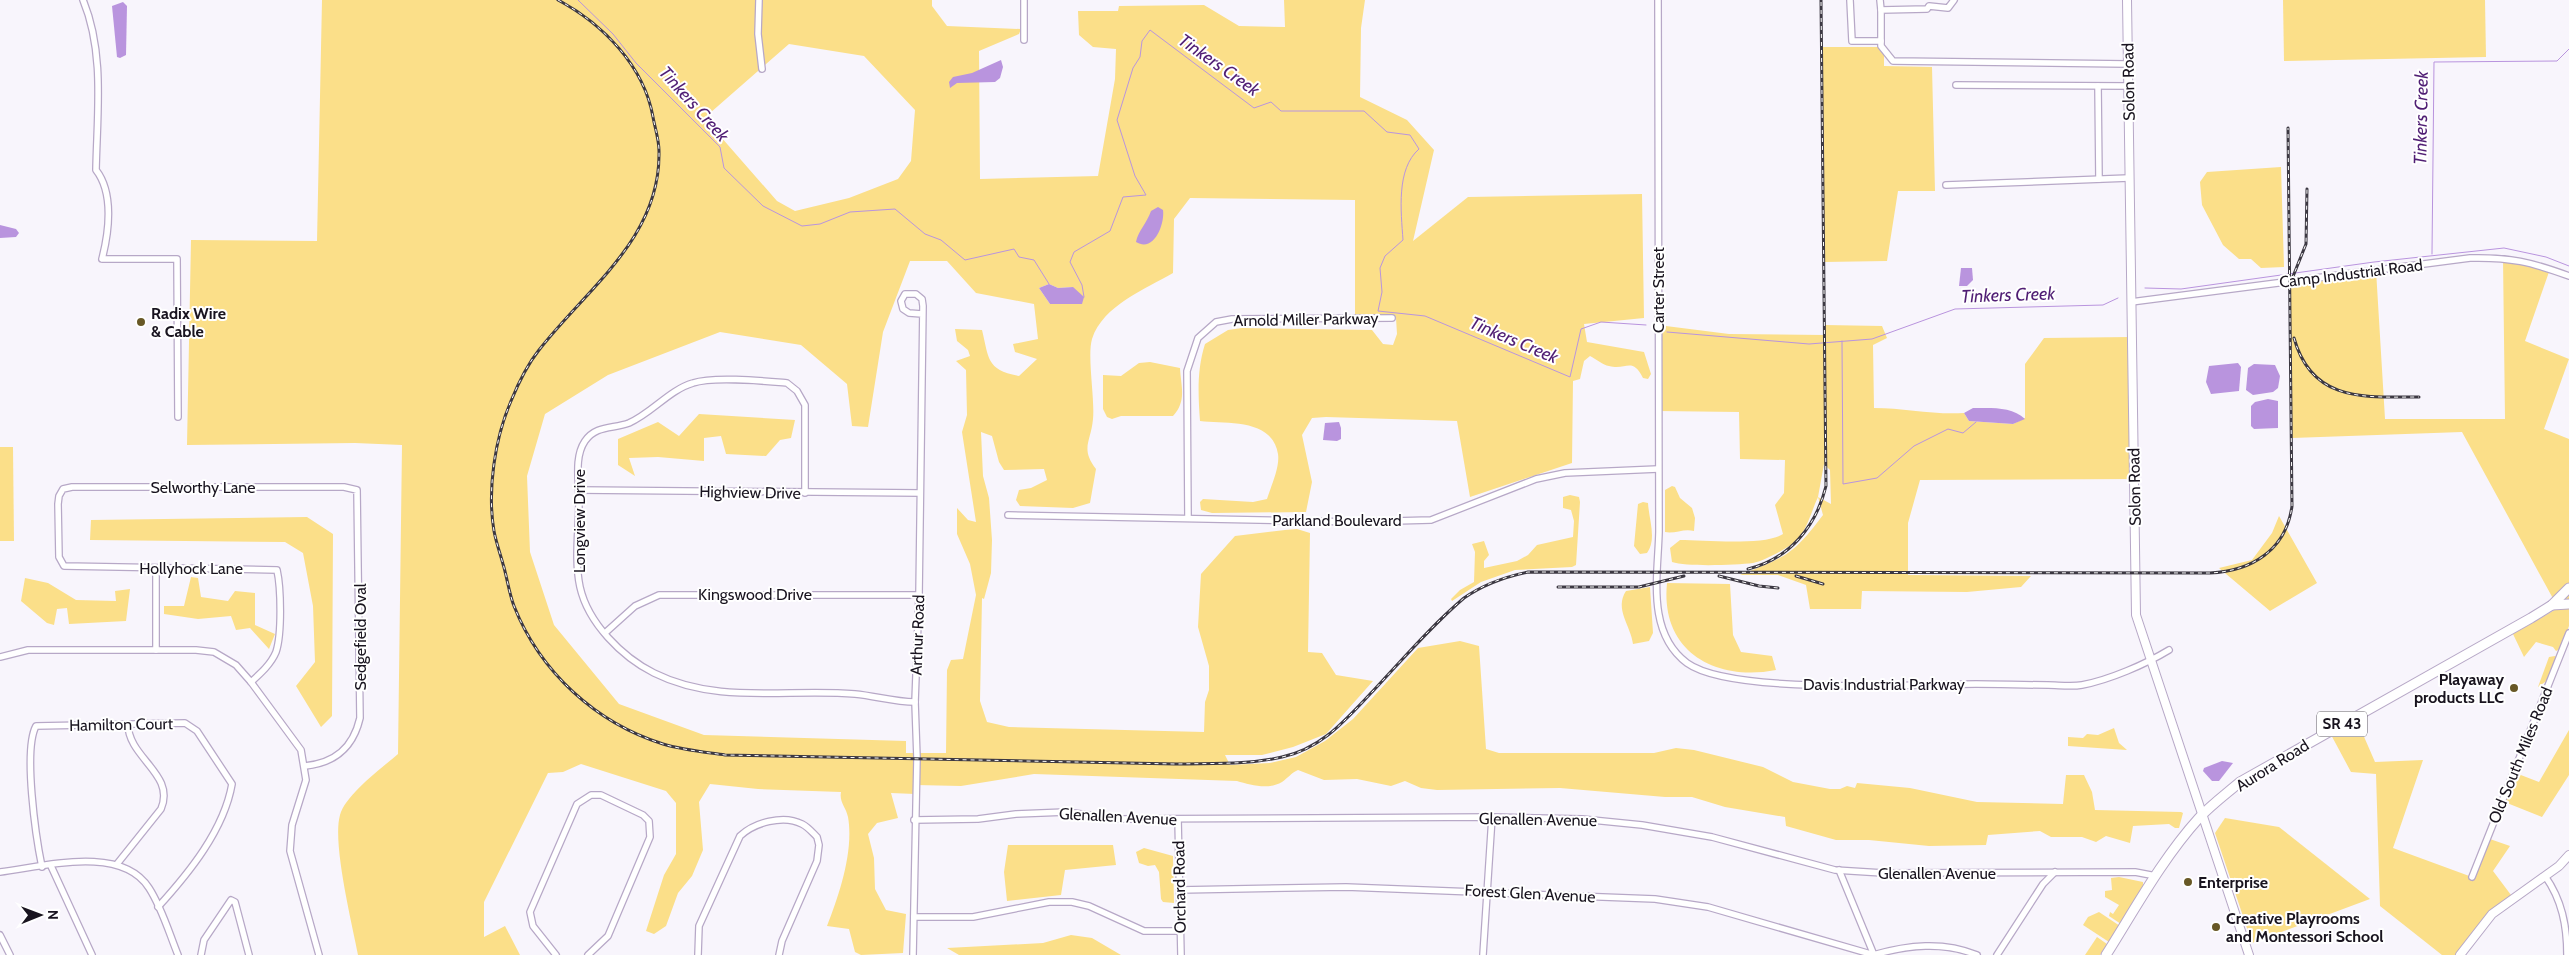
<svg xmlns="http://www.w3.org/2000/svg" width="2569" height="955" font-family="Cabin,sans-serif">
	<rect width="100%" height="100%" fill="#f8f5fc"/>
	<g fill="#fbdf89" fill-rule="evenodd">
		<path d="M322,0H932V6L947,26L1021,29L1019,34L979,51L980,179L1098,176L1115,79L1116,49L1093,47L1079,35L1078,11H1118L1119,6L1204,5L1239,26L1285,27L1284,0H1365L1361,28L1360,97L1407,120L1434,150L1413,241L1468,197L1642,194L1644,318L1584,324L1587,342L1644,352L1651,374L1648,379L1643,378C1632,356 1626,371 1609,366C1603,365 1596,359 1590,356L1584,361L1580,379L1573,381L1572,463L1470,497L1457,421L1326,417L1312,418L1302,435L1312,482L1306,512L1212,513L1201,510L1200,502L1203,499L1253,502L1267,499C1271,486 1280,467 1278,454C1272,418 1227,424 1200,421C1198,394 1197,369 1205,344L1228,330L1242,328L1372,330L1383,344L1393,345L1397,334L1396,318L1355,319V200L1190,198L1174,219L1173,273C1146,289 1103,305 1092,339C1087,356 1095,399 1093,419C1091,442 1080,448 1096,469L1090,503L1073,508L1020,506L1016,500L1019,490L1031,488L1047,480L1044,469L1004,470L999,462L992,436L981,432L983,476L989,498L992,540L991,573L984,599L982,598L980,701L987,722L1009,727L1204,732L1205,702L1209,690V666L1198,627L1201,574L1235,536L1285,530L1297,529L1310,533L1308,652L1322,653L1336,675L1373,681L1326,734L1293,747L1262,755H1225L1230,765L1270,763L1296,757L1325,741L1353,719L1418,648L1460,641L1479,646L1486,749L1499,753H1654L1676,748L1694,750L1763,767L1793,782L1830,789H1840L1847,786L1855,788L1857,783L1910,788L1977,802L2063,804L2066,775H2084L2092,792L2095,810L2181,812L2183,813L2179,828H2175L2169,824L2133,826L2130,843L2106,836L2096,842L2082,837H2051L2040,831L1988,835L1986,845L1929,846L1869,840H1836L1786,826L1785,817L1725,807L1692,797H1665L1560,788L1437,790L1421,788L1405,781L1391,786L1357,779L1324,780L1298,770C1291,773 1288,778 1282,782C1269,790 1250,785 1237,781L1034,774L961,786L916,785L915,794L891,793L898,818L877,823L868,834L874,858L875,889L886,910L906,914L903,953L861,955L855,952L849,929L827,926C839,895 854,851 848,817C846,807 839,802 841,792L758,789L710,784L699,802L703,850L692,876L678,893L666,926L654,934L646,931L664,875L676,854V803L666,791L581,764L563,772L548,773L484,902V937L505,926L520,955H358C352,923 332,843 340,815C346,794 382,768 398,754L402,445L355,443L187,445L191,240L317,241ZM789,44L864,56L915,110L911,161L898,179L849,198L795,211L777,201L714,129L710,113ZM910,261H947L976,293L1034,304L1038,339L1013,344L1015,352L1037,359L1019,376C986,370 989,358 982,330L955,329L957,341L968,350L970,356L956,361L966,370L967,415L962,432L976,522L968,520L957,508V534L970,564L976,595L963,659L951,660L947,670L946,753H906V741L704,735L619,704L554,625L530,552L527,476L545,414L608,375L720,332L801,345L847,384L852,426L868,427L883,332ZM1049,284L1058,288L1073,287L1050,304L1039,288Z"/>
		<polygon points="2283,0 2485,0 2486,57 2284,61"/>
		<polygon points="1822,47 1878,47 1884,54 1884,66 1932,67 1935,191 1898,191 1887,261 1824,262"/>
		<polygon points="2281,167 2284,267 2261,268 2251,259 2239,259 2223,245 2202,205 2200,182 2207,172"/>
		<polygon points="2503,258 2550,269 2525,341 2569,359 2544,429 2569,439 2569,604 2556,604 2462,432 2292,438 2289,282 2376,270 2385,419 2505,419"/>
		<path d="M1658,325L1729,334L1825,335V325L1882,326L1887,338L1873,345L1874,408C1904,408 1934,415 1964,413L1969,421L2013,424L2025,418V364L2044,338L2131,337L2133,479L1920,480L1908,523V575L2031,576L2021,587L1967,592L1862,591L1861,609H1810L1806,585L1778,575H1740C1786,557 1793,555 1823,515L1818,497C1811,512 1807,531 1795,542C1786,549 1764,561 1753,563C1736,565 1687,567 1672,562L1670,548L1680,540C1703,540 1765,546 1783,534L1775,505L1784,493L1785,460L1740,459L1739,412L1658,411ZM1824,464L1830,470L1831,504L1818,497Z"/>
		<path d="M1150,362L1180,368C1181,387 1187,401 1173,416H1121L1112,419L1107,417L1103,409V375L1121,376L1139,363Z"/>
		<polygon points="699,414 795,420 791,438 780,440 766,456 726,454 721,436 704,438 704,461 658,457 629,458 635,476 618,465 618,439 658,422 679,436"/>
		<polygon points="0,447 13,447 14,541 0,541"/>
		<path d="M1672,486L1675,487L1680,498L1692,508L1695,518L1694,531C1684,528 1675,534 1665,532V490Z"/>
		<polygon points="1570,495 1579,497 1580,502 1576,565 1572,567 1515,570 1481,582 1452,601 1451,599 1460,590 1474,582 1475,552 1472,544 1484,541 1489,555 1484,561 1484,568 1517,561 1528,555 1537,545 1573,537 1574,521 1571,510 1563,508 1563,497"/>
		<path d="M1643,502L1648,503C1649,520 1657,539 1647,553L1640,554L1634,546L1638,504Z"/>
		<polygon points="2279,516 2317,583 2270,611 2219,568 2252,560 2272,533"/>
		<polygon points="307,517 333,534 332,716 321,727 296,686 315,662 313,606 303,553 285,542 90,540 91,520"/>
		<polygon points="191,577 198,578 201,597 228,601 235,591 255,593 255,625 275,634 269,649 250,628 236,630 231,616 198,619 164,614 164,606 184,606"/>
		<polygon points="25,578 48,583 76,600 116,601 115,591 130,589 126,621 69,624 67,608 57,609 54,625 47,623 21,601"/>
		<path d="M1667,583L1730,584L1733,635L1741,652L1772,656L1776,670C1715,682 1660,651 1667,583Z"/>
		<path d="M1650,587L1653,633L1649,641L1633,644C1631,626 1614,609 1626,591Z"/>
		<polygon points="2569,607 2569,626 2560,649 2556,651 2553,647 2536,642 2524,657 2513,634 2558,608"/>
		<polygon points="2555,656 2557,658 2548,680 2538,687 2549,657"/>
		<polygon points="2355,716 2375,762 2423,760 2393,848 2472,877 2487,838 2510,846 2493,871 2514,899 2492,914 2460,955 2442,955 2380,906 2376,774 2351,772 2329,731"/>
		<polygon points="2114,728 2119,743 2127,750 2068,746 2068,737 2083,738 2087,734 2098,735"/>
		<polygon points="2569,730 2569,775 2542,817 2502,801 2513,772 2539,782"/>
		<polygon points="2225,818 2279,827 2370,899 2252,943 2215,833"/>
		<polygon points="1008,845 1113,845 1116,865 1065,870 1061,895 1007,901 1004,872"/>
		<polygon points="1144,848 1173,856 1174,903 1163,902 1161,899 1159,872 1155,865 1148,866 1139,863 1136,852"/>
		<polygon points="2119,877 2143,882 2143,887 2121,924 2109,916 2110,912 2113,914 2119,905 2105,897 2105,891 2112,890 2111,878"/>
		<polygon points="2099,912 2120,926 2109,942 2083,925 2088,917"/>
		<polygon points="1071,935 1092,938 1121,955 959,955 947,948 1043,943"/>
		<polygon points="2097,937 2107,944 2100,955 2085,955"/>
	</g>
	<g fill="#b994de">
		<polygon points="123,2 127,6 126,55 120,58 117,57 112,6"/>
		<polygon points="1001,60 1003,67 1000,78 995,82 957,83 950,88 949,82 953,77 972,73"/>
		<path d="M1158,207L1163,210C1165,224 1154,253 1136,242C1138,231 1147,223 1151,211Z"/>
		<polygon points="0,225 16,229 19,233 16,237 0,238"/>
		<polygon points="1961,268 1972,268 1973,280 1967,286 1959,286"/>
		<polygon points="1049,284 1058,288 1073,287 1084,297 1082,304 1050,304 1039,288"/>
		<polygon points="2238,363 2241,367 2239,391 2211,394 2206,382 2209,366"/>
		<polygon points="2254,364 2275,365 2280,376 2278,388 2273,392 2253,395 2246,390 2248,368"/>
		<polygon points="2268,399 2278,401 2278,428 2254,429 2251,426 2251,406 2255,402"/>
		<path d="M1973,408C1990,408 2012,406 2025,419L2013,424L1969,421L1964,413Z"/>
		<polygon points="1339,422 1341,428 1341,439 1337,441 1323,440 1325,423"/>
		<polygon points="2222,761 2233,763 2219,781 2212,781 2203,771 2204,768"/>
	</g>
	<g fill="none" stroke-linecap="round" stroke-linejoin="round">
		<g stroke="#b994de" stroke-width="1">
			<polyline points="578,0 613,34 636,63 720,147 724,168 763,206 802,226 820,224 850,212 895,209 925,234 941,240 965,260 1014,249 1019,257 1034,260 1049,284"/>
			<polyline points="2432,254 2434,62 2557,61 2569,49"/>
			<polyline points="2145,288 2181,289 2374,262 2504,248 2546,257 2569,266"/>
			<path d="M1084,297L1082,285L1070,262L1074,252L1110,231L1123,197L1146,195L1135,176L1117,120L1133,68L1140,57L1142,41L1150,30L1254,108L1271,102L1281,111H1364L1387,132L1410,135L1419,149C1396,169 1401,211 1403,240L1385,256L1380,268L1382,292L1378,311L1425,316L1570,377L1581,329L1601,322L1646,325"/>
			<polyline points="1667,332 1809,344 1872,339 1955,309 2103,305 2118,298"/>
			<polyline points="1842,341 1843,484 1877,478 1914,446 1948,429 1963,433 1976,422"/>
		</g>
		<defs>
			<g id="street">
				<path d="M83,0C105,53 97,114 96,170C114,193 109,232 102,259H177L178,417"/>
				<polyline points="759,0 758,34 762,69"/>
				<path d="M1658,0L1659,532C1658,575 1646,632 1687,663C1731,695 1915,684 1976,684C2000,684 2024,685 2048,685C2058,685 2071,687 2082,685C2109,680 2146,664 2169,650"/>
				<polyline points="1850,0 1852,41 1881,41"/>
				<polyline points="1880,0 1881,10"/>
				<polyline points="1954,0 1948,8 1929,6 1927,9 1881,10 1881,46 1893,61 2127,64"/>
				<polyline points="1024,40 1024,0"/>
				<polyline points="1956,85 2128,86"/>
				<polyline points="2098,86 2099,179"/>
				<polyline points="1946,185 2129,178"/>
				<path d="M2131,302L2470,258C2510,257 2531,262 2569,276"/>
				<polyline points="579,490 920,493"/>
				<path d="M805,493V405L797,391L787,383C764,381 714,376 693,383C669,390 652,413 629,423C613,429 596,425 585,441C574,457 579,481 579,500C579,528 574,559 580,587C588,623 622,657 654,673C718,705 788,688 855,694C876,696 894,702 915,702"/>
				<polyline points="1008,515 1356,522 1431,520 1536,479 1565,473 1658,469"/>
				<polyline points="1188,518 1187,371 1198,338 1216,322 1232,319 1392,318"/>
				<polyline points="605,633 635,606 659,595 919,595"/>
				<polyline points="156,650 156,569"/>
				<polyline points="0,657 28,650 196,650 214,652 236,665 251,682 301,750 306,780 292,825 290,851 319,955"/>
				<path d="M251,682C261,673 271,664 276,652C282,634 281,588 277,570L64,566L59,557L58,504L59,496L63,489L72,487H344L357,490L360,718C353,748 335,763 305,766"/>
				<polyline points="1178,819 1181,955"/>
				<polyline points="914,820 978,819 1016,814 1066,812 1120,819 1492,817 1582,819 1642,825 1712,837 1835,870 1883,873 2135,872 2156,876"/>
				<path d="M117,864L161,809C176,774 128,758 128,724"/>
				<polyline points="51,866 92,955"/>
				<path d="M42,867C36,838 23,750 36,726L185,723L197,731L232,784C224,830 189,873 158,907"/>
				<polyline points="1839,870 1874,955"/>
				<path d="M0,872C42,867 121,844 149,888C162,908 169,933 178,955"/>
				<path d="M2545,876C2562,900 2567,926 2567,955"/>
				<polyline points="2472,877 2569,633"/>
				<polyline points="1179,890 1346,887 1655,899 1708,907 1874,955"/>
				<polyline points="914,917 973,917 1049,902 1072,902 1089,906 1144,931 1180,931"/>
				<polyline points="0,935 10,955"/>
				<polyline points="201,955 204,940 231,900 235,902 249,955"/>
				<polyline points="556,955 533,926 530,912 577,804 591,795 601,795 643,815 649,821 650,837 608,936 588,955"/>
				<path d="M698,955L699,926L740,836C754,823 783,814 802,824C808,827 812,832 817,837L819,845L817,861L782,941L779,955"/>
				<polyline points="913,955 917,758 915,702 919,595 923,306 922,299 916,294 905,294 901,301 903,309 909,313 922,314"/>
				<polyline points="1483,955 1492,817"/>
				<path d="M1873,955C1908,945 1943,941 1977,955"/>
				<polyline points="1997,955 2043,884 2055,872"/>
			</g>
			<g id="secondary">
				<polyline points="2127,0 2136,615 2249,955"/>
				<polyline points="2460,955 2492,914 2559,866 2569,855"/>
			</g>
			<g id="primary">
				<polyline points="2552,605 2569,604"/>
				<path d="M2106,955C2135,909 2162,859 2199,818C2211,805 2226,794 2240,782L2531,618L2552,605L2569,588"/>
			</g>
		</defs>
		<use href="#street" stroke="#b7a8c7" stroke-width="8"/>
		<use href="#secondary" stroke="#b7a8c7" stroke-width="10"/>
		<use href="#primary" stroke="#b7a8c7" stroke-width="11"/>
		<use href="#street" stroke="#fff" stroke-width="5.5"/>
		<use href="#secondary" stroke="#fff" stroke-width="8"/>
		<use href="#primary" stroke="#fff" stroke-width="9"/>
		<defs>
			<g id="rail">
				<path d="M558,0C603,24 644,66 653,117C655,128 659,140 659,151C661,238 587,288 539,350C527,365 518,384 511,401C495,438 487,490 494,531C496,542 500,553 503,564C507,577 509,593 514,606C540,672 596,723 663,744C683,750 704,752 725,755L1176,764C1211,763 1248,765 1282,757C1323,748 1346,719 1373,691C1402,660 1431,626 1464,598C1484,584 1504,577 1528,572L2210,573C2252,571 2286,550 2292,506L2288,128"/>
				<polyline points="2292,279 2306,244 2307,189"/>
				<path d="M2294,338C2312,403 2366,397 2419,397"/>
				<path d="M1748,569C1789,559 1816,527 1826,486L1821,0"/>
				<polyline points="1719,576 1759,586 1778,588"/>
				<polyline points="1796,576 1823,584"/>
				<polyline points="1558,587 1639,587 1684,576"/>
			</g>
		</defs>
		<use href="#rail" stroke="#3c3842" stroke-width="3"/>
		<use href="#rail" stroke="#fff" stroke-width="1" stroke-dasharray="4" stroke-linecap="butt"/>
	</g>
	<g fill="#685826" stroke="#fff" stroke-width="2">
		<circle cx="141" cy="322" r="5"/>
		<circle cx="2514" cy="688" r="5"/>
		<circle cx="2188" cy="882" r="5"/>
		<circle cx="2216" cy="927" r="5"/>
	</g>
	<g text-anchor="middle" stroke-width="4" stroke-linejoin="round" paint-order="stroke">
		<rect fill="#fff" stroke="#5e5a62" stroke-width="1" x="2317" y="711.5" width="50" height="25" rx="4"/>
		<g font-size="15" font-weight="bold" fill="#19141f">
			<text x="2342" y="729">SR 43</text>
		</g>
		<g font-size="16" fill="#19141f" stroke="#fff">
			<text transform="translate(2128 82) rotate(-91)" y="6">Solon Road</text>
			<text transform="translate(2351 273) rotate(-7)" y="6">Camp Industrial Road</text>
			<text transform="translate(1658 290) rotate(-90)" y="6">Carter Street</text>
			<text transform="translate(1306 319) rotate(-1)" y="6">Arnold Miller Parkway</text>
			<text x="203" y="493">Selworthy Lane</text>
			<text transform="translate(2134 487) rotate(-91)" y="6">Solon Road</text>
			<text transform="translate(750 492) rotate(1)" y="6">Highview Drive</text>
			<text x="1337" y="526">Parkland Boulevard</text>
			<text transform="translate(579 521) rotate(-90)" y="6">Longview Drive</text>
			<text x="191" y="574">Hollyhock Lane</text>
			<text x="755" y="600">Kingswood Drive</text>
			<text transform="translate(917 635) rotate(-88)" y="6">Arthur Road</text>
			<text transform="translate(360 637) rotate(-90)" y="6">Sedgefield Oval</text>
			<text x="1884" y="690">Davis Industrial Parkway</text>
			<text transform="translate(121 724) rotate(-1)" y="6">Hamilton Court</text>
			<text transform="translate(2520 755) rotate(-68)" y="6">Old South Miles Road</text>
			<text transform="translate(2272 765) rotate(-32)" y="6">Aurora Road</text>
			<text transform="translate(1118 816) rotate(3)" y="6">Glenallen Avenue</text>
			<text transform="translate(1538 819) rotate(1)" y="6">Glenallen Avenue</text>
			<text x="1937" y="879">Glenallen Avenue</text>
			<text transform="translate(1179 887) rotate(-91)" y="6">Orchard Road</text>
			<text transform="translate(1530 893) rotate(3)" y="6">Forest Glen Avenue</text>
		</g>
		<g font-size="16" font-weight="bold" fill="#19141f" stroke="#fff" text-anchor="start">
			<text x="151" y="319">Radix Wire<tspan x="151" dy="18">&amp; Cable</tspan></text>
			<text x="2504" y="685" text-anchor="end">Playaway<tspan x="2504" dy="18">products LLC</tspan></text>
			<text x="2198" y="888">Enterprise</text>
			<text x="2226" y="924">Creative Playrooms<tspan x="2226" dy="18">and Montessori School</tspan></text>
		</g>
		<g font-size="18" font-style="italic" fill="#501e74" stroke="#fff">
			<text transform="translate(1219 65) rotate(35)" y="6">Tinkers Creek</text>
			<text transform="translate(694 104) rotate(48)" y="6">Tinkers Creek</text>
			<text transform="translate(2421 118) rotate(-89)" y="6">Tinkers Creek</text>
			<text transform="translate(2008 295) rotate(-2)" y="6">Tinkers Creek</text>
			<text transform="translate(1514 340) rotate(23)" y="6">Tinkers Creek</text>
		</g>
	</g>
	<g transform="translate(40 915) rotate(89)" stroke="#ffffff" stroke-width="4" paint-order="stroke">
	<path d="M0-4L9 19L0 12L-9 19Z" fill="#19141f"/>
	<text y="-8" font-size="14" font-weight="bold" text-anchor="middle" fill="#19141f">N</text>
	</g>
</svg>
